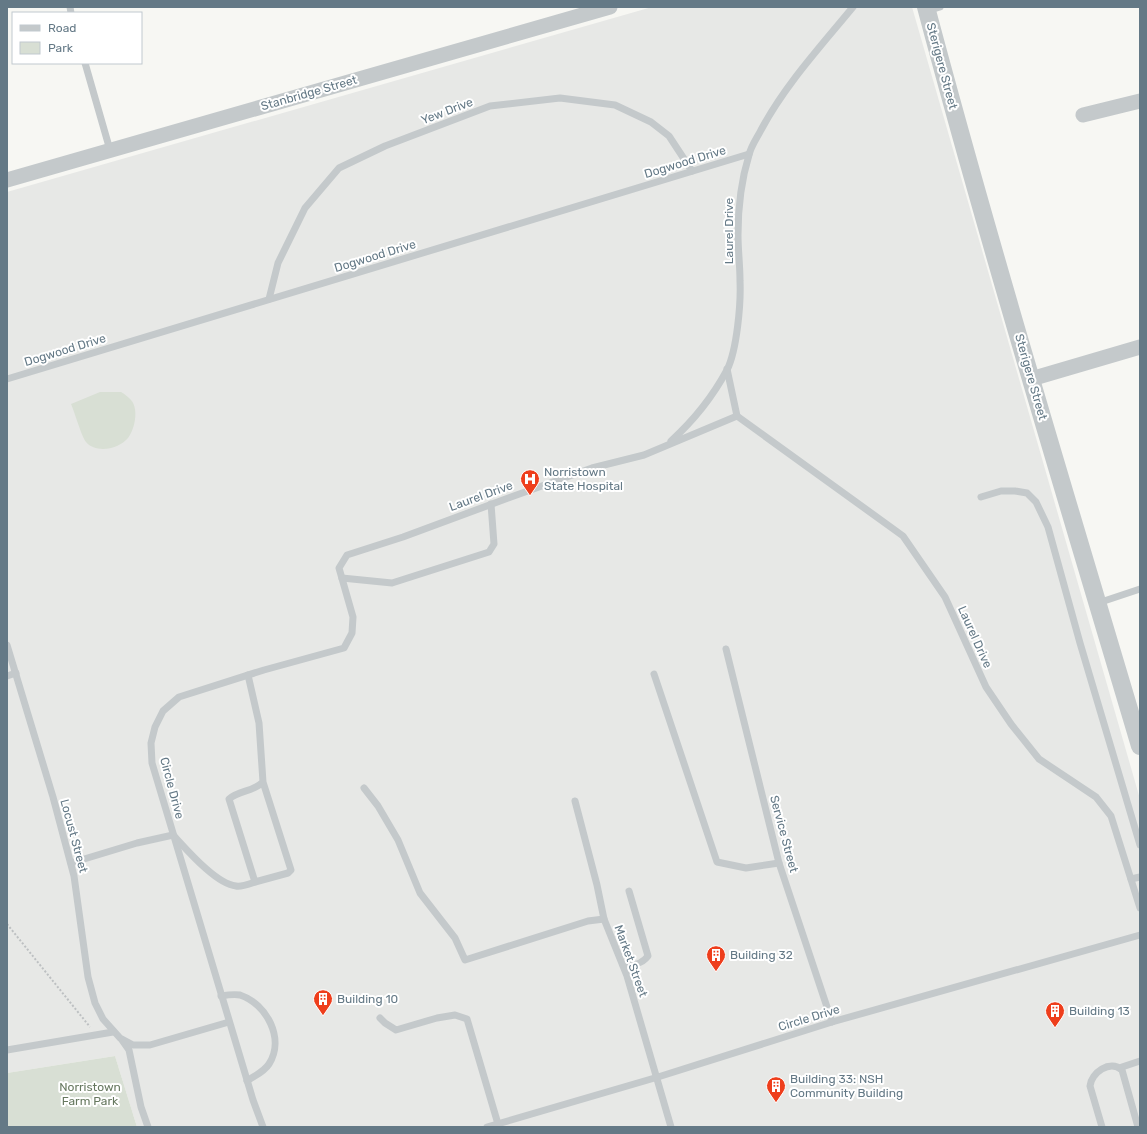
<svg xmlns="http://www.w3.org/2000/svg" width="1147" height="1134" font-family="Rubik,sans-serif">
	<rect width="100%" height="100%" fill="#f7f7f3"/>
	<polygon fill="#e7e8e6" points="652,7 912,7 1140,799 1140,1127 137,1127 115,1056 7,1073 7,192"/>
	<g fill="#d8dfd4">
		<path d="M100,392H121C125,394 128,397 131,400C139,409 135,429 128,438C119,449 96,454 86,442C81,435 75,413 71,404Z"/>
		<polygon points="115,1056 137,1127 7,1127 7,1073"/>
	</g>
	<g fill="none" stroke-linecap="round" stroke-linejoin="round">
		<polyline stroke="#bdc0c2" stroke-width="2" stroke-dasharray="2 2" stroke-linecap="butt" points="7,924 90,1027"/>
		<g stroke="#c4c9cb" stroke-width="7">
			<polyline points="70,7 71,13"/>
			<polyline points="927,11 940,7"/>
			<polyline points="85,63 110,150"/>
			<polyline points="269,299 278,263 305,208 339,168 385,146 490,106 560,98 615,105 651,122 669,136 692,171"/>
			<polyline points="727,369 737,416"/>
			<polyline points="7,379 749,154"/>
			<path d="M671,441C693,421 713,396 727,370C737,350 741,303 740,281C740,265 738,250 738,235C738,208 741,181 749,155C751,146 757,138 761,130C785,85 821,46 853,7"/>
			<polyline points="981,497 1001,491 1015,491 1027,493 1036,502 1048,527 1080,643 1140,845"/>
			<polyline points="342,578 392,583 489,552 494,544 491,504"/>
			<polyline points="1098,603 1140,589"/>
			<polyline points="7,645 53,797 74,876 88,977 95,1003 103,1019 120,1038 133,1045 150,1045 229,1022"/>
			<polyline points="726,649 779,863 832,1022"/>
			<polyline points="654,674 717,862 746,868 779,863"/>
			<path d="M248,675L259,723L263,782C253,792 239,790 229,799L255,882L288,873L291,870L263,782"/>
			<polyline points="7,676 16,673"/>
			<polyline points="364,788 378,806 398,840 420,893 455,938 465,960 588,921 604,919"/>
			<polyline points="575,801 597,885 604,919 627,976 671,1127"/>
			<path d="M71,863L137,843L173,835C187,850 216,884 236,886C242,887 249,884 255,882"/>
			<polyline points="1131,879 1140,877"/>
			<path d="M623,964C632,966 642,964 648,956L629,891"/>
			<path d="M221,996C227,995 234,994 240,995C267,1004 285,1039 269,1064C264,1072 254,1076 247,1081"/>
			<polyline points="380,1018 385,1023 396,1030 437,1018 455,1015 467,1019 498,1124"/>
			<polyline points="122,1040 129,1050 141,1107 148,1127"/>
			<polyline points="7,1050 113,1032"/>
			<polyline points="1119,1068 1140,1061"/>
			<polyline points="263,1127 253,1100 152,763 151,743 155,727 163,711 179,697 264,670 344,648 352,633 353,617 339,568 347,555 403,537 511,497 592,468 644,455 737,416 903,536 945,597 986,687 1011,724 1039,759 1096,797 1111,816 1140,908"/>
			<polyline points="487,1127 658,1077 832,1022 1140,935"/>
			<path d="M1102,1127L1090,1086C1091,1073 1110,1059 1122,1070L1138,1127"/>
		</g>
		<g stroke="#c4c9cb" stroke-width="15">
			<polyline points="1083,115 1140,101"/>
			<polyline points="7,180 610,7"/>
			<polyline points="1031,379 1140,347"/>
		</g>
		<path stroke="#c4c9cb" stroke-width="18" d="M926,7C992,255 1067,500 1140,746"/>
	</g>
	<defs>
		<symbol id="hospital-pin" viewBox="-11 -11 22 30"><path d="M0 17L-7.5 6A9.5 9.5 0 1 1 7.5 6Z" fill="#ee3e1c" stroke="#fff"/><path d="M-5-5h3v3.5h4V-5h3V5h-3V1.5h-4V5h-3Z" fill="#fff"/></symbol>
		<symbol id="building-pin" viewBox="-11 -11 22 30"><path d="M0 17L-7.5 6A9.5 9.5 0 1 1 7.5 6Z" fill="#ee3e1c" stroke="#fff"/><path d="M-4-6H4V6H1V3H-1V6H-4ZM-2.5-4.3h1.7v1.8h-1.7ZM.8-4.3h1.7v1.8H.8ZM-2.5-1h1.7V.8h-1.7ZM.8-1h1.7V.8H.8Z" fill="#fff"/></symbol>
	</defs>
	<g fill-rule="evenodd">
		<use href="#hospital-pin" x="519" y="468" width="22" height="30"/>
		<use href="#building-pin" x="705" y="944" width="22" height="30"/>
		<use href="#building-pin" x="312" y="988" width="22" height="30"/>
		<use href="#building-pin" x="1044" y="1000" width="22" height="30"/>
		<use href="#building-pin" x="765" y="1075" width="22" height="30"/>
	</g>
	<g text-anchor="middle" stroke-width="4" stroke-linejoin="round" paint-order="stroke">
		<g font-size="12" fill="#647986" stroke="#fff">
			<text transform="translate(942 66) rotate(75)" y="4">Sterigere Street</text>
			<text transform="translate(309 93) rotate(-16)" y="4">Stanbridge Street</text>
			<text transform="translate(447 111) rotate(-21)" y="4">Yew Drive</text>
			<text transform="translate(685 162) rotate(-17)" y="4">Dogwood Drive</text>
			<text transform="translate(729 231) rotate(-90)" y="4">Laurel Drive</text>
			<text transform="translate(375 256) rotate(-17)" y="4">Dogwood Drive</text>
			<text transform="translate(65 350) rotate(-17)" y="4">Dogwood Drive</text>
			<text transform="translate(1031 377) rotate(74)" y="4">Sterigere Street</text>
			<text transform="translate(481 496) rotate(-20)" y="4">Laurel Drive</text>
			<text transform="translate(975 637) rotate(66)" y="4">Laurel Drive</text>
			<text transform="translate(172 788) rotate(75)" y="4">Circle Drive</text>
			<text transform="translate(784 834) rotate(75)" y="4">Service Street</text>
			<text transform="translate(74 836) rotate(75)" y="4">Locust Street</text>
			<text transform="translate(631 961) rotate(70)" y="4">Market Street</text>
			<text transform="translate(809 1018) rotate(-17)" y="4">Circle Drive</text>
		</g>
		<g font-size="12" fill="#647986" stroke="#fff" text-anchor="start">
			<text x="544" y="476">Norristown<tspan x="544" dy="14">State Hospital</tspan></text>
			<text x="730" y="959">Building 32</text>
			<text x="337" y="1003">Building 10</text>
			<text x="1069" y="1015">Building 13</text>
			<text x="790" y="1083">Building 33: NSH<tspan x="790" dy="14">Community Building</tspan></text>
		</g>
		<g font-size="12" fill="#66785f" stroke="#fff">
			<text x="90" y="1091">Norristown<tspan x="90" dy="14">Farm Park</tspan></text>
		</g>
	</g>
	<rect width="1147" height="1134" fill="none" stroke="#647986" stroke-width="16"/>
	<rect x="12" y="12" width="130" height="52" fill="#ffffff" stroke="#c1c9cf"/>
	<rect x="20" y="25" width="20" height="6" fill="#c4c9cb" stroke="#c1c9cf"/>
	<text x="48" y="32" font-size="12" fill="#647986">Road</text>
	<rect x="20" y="42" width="20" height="12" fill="#d8dfd4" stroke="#c1c9cf"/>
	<text x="48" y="52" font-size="12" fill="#647986">Park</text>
</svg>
